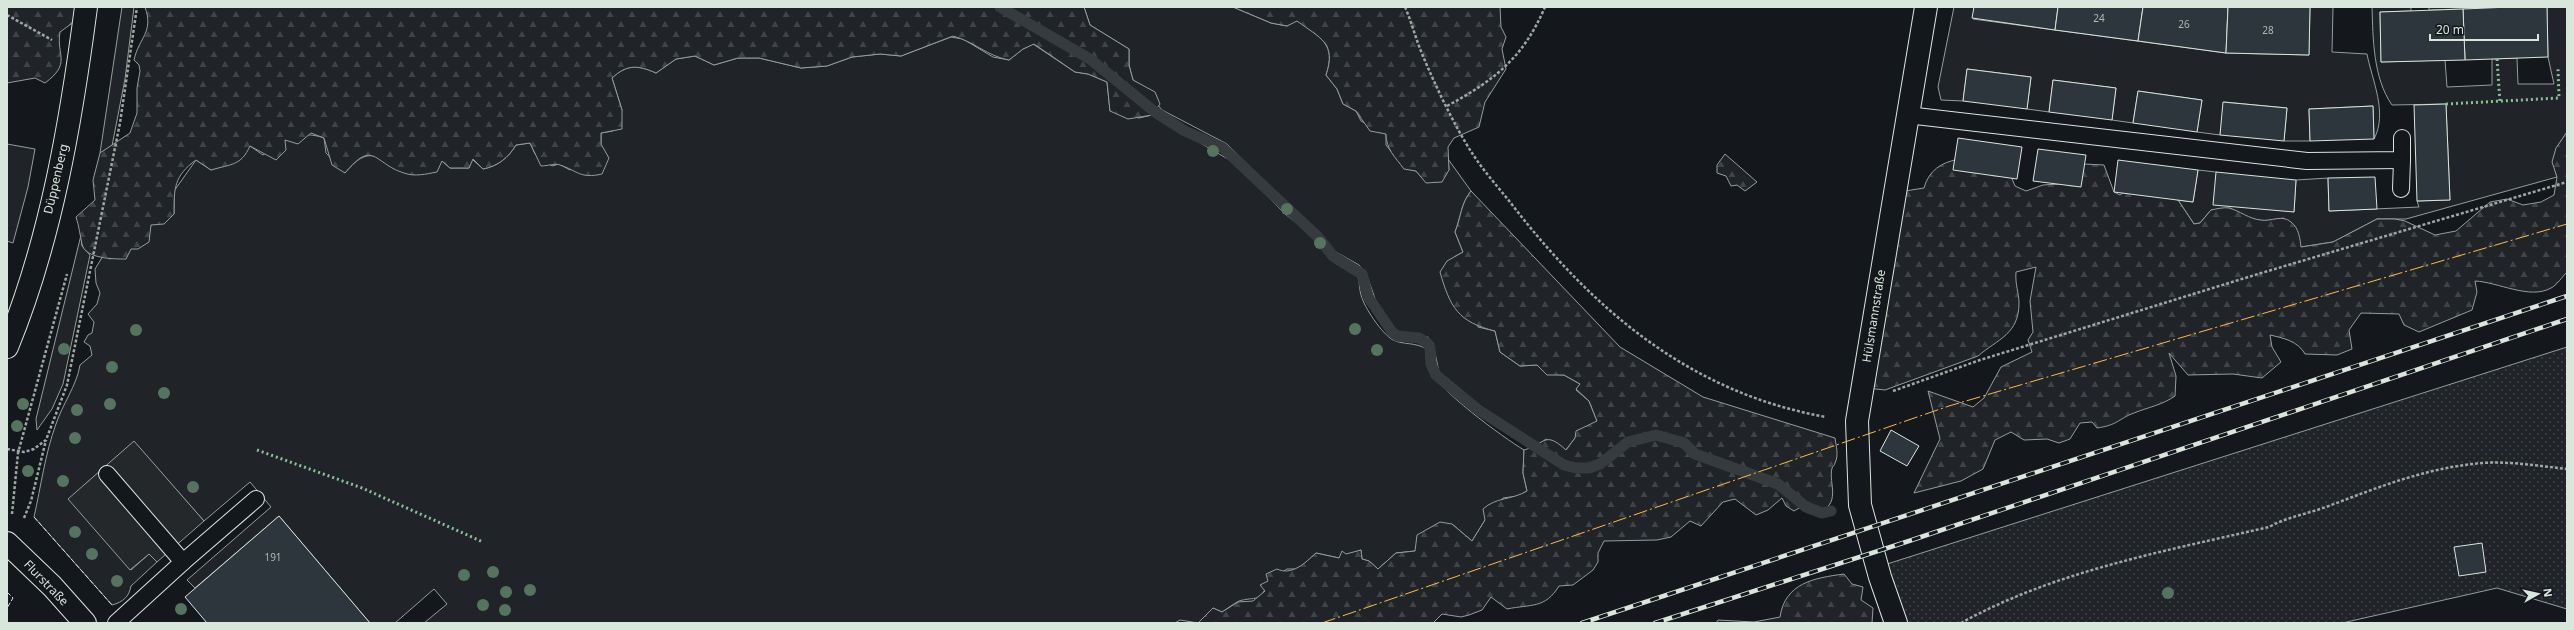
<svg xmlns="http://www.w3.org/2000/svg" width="2574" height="630" font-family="'Noto Sans',sans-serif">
	<defs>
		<pattern id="forest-firs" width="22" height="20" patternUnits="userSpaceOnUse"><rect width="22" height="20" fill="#202428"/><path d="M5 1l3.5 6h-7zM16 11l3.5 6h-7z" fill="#404447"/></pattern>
		<pattern id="garden-dots" width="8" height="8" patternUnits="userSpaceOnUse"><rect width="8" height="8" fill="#202428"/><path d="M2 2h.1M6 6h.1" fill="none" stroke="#404447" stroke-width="1.8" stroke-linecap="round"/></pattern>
	</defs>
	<rect width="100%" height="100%" fill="#14181c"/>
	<g fill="#202428" stroke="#939e99">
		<polygon points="122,7 134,7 125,79 112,146 100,153"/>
		<path d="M1084,7H1233L1271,23L1287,26L1297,20C1320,38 1337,43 1326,75L1337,89L1343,104L1356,111L1361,121L1386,134V145L1404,168L1416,171L1426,182L1449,170L1448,159L1471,191C1461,203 1461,217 1455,232L1463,252L1454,257L1478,327L1495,331L1500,352L1520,366L1537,365L1547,374L1564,375L1580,384L1576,390L1589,401L1597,421L1575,438L1566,450L1546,439L1539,444L1487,412L1439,372L1433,343L1428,337L1403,334L1395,330L1378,307L1366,273L1359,265L1336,252L1227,144L1162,110L1141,85L1133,80L1129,65V49L1090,25Z"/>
		<path d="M1954,7H1974L1973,19L2226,53L2309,55L2310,7H2333L2332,52L2367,54C2372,80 2388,113 2374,139L2373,106L2309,109L2310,141H2284L2287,108L2224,102L2220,135L2197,132L2202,100L2138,91L2133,123L2112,120L2116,88L2053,80L2049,112L2027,109L2031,77L1967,69L1963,101L1941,100L1938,87Z"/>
		<path d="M2372,7H2411V11L2380,12L2381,62L2445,60L2447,87L2492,85V59L2517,58L2518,84H2554L2548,57L2547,7H2567V132C2555,150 2550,155 2557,177L2406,219H2377L2333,242L2301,247L2284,218L2263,221L2248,218L2230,208L2211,210L2200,223L2194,224L2178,200L2193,202L2198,170L2216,172L2294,212L2296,180L2328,178L2329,211L2419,207L2417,201L2450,200L2446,104L2392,105C2373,78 2373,38 2372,7Z"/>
		<polygon points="2429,7 2489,7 2489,8 2429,10"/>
		<path d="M951,37L963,39L993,57L1009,60L1023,49L1033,44L1075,72L1088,74L1107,82L1110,111L1139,118L1152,115L1233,162L1285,214L1303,228L1335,263L1358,277C1360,283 1359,289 1361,295C1364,307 1382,334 1393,340C1403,345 1416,342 1426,349C1426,355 1426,361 1428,367C1435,388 1504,438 1524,450L1523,473L1527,491L1518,496L1503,498L1485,520L1472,541L1452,524L1415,551L1396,553L1378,569L1369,561L1362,559L1361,550L1339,558L1316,553L1299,569H1287L1268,581C1261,604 1255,596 1239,601C1233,604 1227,609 1222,612L1213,608L1198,623L1180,620L1175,623H424L447,604L434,589L395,623H370L279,516L195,588L187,580L271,507L250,482L204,521L134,442L83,486L80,494L131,570L149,554L157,562L131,586C129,597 123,602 112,605L34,517C41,486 45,454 56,424C62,405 77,385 80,365L92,355L90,346L84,342L88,335L92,333L94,322L88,314L97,304L100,293L96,283L95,269L103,256L110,259L131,248L151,225L174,214V191L196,160L211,170L223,166L250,146L263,155C283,141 299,129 324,138L326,153L345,173C355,161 367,149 383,160L442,161L450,168H469L472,159L483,169C498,166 508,158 516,145L530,143L535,154L552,166L559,164L570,170L601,144V133L613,131L622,110L612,78C627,64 638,65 656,73L676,59L695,56L714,65L738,58H759L801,68L827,66L852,57L880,54L901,56Z"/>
		<polygon points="7,144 35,149 28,187 13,243 7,241"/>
		<polygon points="81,235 82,246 90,255 63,384 52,409 37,430 36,419"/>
	</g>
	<g fill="url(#forest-firs)" stroke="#939e99">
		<path d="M7,7H83L78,19L60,32C56,56 72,63 45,83L35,78L7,83Z"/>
		<path d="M145,7H1084L1090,25L1129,49V65L1133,80L1155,92L1160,104L1152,115L1128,119L1110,111L1107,82L1088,74L1075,72L1034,44L1023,49L1009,60C987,56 975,42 953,36L901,56L880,54L852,57L827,66L801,68L759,58H738L714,65L695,56L676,59L656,73C638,65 627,64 612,78L622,110V129L601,133V144L609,158L602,174C580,179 578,171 560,165C556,163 547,166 541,166L530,143L516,145C508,158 498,166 483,169L473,159L469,168H450L442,161L437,172C426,174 415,177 404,173C374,164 374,138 345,173L332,165L324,138L311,133L298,144L285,140L286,150L276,160L250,146C241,166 231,164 211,170L196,160C174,176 174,188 174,214L164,224L151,225L149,242L138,249H131L126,259C114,259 85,259 82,244C80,235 79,226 76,217L95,200L93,180L100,153L130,133L137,113V88L140,71L139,65L134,60C139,37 154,33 145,7Z"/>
		<path d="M1233,7H1500L1501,27L1506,37L1502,49L1506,69L1485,102L1479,127L1454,138L1448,147L1449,170L1442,182L1426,183L1416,171L1404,169C1395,157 1386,149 1386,134L1370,131L1356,111L1343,104L1337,89L1326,75C1337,43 1320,38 1297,21L1287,26L1271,23Z"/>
		<path d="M2567,132V272C2562,277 2557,285 2551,288C2530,300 2498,282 2475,281L2477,292L2472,310L2419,332L2404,325L2399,314L2361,313L2349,330L2352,349L2337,355L2305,354C2298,341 2283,338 2270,335L2272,347L2281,362L2262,378L2233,374L2188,375L2169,353L2176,376L2175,396C2162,405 2149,407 2134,413C2118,419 2118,425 2097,428L2092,422L2080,423L2070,439L2059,443L2047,439L2024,440L2011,432L1995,440L1983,469L1961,481L1914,493L1940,439L1928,391L1973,407L1984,398L2001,367L2032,352L2028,340L2033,332L2030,301L2036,267L2016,272C2015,285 2019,293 2019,303C2019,334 1998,339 1978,356L1885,390L1867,388L1899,192L1924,188C1933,153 1977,155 2006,164L2015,186L2026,191L2043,185L2059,184L2073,180L2084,164L2104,165L2114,192L2120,195L2129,188L2178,200L2194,224L2200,223L2211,210C2216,209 2224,207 2229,208C2240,211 2249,219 2261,220C2271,222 2282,214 2291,222C2299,228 2300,239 2301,247L2333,242L2377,219H2395L2405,221L2435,235L2456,231L2490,202L2507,199L2523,205L2541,202L2554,195L2557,177L2552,162L2556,148Z"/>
		<polygon points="1725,154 1757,182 1745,191 1737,185 1731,186 1726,176 1717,173 1717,165"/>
		<path d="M1471,191L1620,347L1703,397L1835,438C1836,446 1839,455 1835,463C1835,465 1833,466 1832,468C1828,484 1843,504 1816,514L1809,507H1801L1794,511L1786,506L1782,498L1768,510L1756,515L1735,499L1723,502L1701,526L1690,521L1671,537L1657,540L1604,541L1598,553V562L1593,570L1573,585L1559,586C1545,609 1531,604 1507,609L1491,597L1482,610L1469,615L1461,617L1442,614L1433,623H1198L1213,608L1222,612L1238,602L1253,601L1265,591L1260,585L1268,581L1266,574L1277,569C1292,576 1305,563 1316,553L1339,558L1342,551L1346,554L1361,550L1362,559L1369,561L1378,569L1396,553L1415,551L1417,535L1440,522L1452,524L1472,541L1485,520L1483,509C1496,497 1512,500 1527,491L1523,473L1524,450C1546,444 1544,430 1566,450L1575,438L1576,431L1597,421L1589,401L1576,389L1580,384L1564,375H1547L1537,365L1520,366L1500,352L1495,331C1458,322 1450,307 1440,272L1447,261L1463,252L1455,232C1461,217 1461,203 1471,191Z"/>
		<path d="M1844,574L1852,584L1863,587L1861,600L1873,608L1872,623H1716L1718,620L1754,622L1780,617C1785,583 1814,578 1844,574Z"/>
	</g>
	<polygon fill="url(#garden-dots)" stroke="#939e99" points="2567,347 2567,609 2497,588 2342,623 1904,623 1884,565"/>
	<polygon fill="#24282b" stroke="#939e99" points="134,441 204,521 157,562 149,554 130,570 68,499"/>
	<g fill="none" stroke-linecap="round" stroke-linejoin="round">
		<polyline stroke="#363b3e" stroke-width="11" points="1000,7 1090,59 1155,112 1185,131 1223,148 1317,236 1333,256 1362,274 1368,297 1392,332 1397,336 1419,338 1427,343 1430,348 1431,364 1436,375 1477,409 1564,465 1576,468 1589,468 1600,464 1628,442 1656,435 1684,443 1695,454 1778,484 1806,507 1822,513 1831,511"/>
	</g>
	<g fill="#2c363c" stroke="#d8e6dc">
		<polygon points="1974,7 2058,7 2055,30 1972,18"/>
		<polygon points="2058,7 2143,7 2138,41 2055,30"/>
		<polygon points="2143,7 2228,7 2226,53 2138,41"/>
		<polygon points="2228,7 2310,7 2309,55 2226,53"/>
		<polygon points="2510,7 2547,7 2548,57 2465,60 2463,9"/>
		<polygon points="2463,9 2465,60 2381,62 2380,12"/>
		<polygon points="1967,69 2031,77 2027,109 1963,101"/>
		<polygon points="2053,80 2116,88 2112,120 2049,112"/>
		<polygon points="2138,91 2202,100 2197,132 2133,123"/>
		<polygon points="2223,102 2287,108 2284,141 2220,135"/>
		<polygon points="2446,104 2450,200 2417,201 2414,105"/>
		<polygon points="2373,106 2374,139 2310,141 2309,109"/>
		<polygon points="1958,138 2022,147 2017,179 1953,170"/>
		<polygon points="2038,149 2086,155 2081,187 2033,181"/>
		<polygon points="2118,160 2198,170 2193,202 2114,192"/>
		<polygon points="2216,172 2296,180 2294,212 2213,205"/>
		<polygon points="2375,177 2377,209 2329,211 2328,178"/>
		<polygon points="1891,430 1919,446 1907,466 1880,451"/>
		<polygon points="279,516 370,623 207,623 185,597"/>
		<polygon points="2482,543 2486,572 2459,576 2454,547"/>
	</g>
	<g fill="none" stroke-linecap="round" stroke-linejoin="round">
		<defs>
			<g id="service">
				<polyline points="1907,115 2307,161 2402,160 2402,138"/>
				<polyline points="2401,189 2402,160"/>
				<polyline points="107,474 183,562 116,623"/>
				<polyline points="183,562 256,499"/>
			</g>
			<g id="minor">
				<path d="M7,347C51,240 71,122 86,7"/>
				<polyline points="7,543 52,586 85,623"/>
				<polyline points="1896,623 1880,577 1860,505 1857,421 1926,7"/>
			</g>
		</defs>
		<use href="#service" stroke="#d8e6dc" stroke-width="18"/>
		<use href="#minor" stroke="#d8e6dc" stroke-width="24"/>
		<g stroke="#9da8a2" stroke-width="2.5" stroke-dasharray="3 2" stroke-linecap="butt">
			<path d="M1405,7C1412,23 1416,40 1423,56C1435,85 1455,127 1472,153C1483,170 1497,186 1510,202C1592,309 1690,393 1826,417"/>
			<polyline points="7,15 52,40"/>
			<path d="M1447,106C1495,80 1523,58 1545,7"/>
			<polyline points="1893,391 1980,360 2258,274 2567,182"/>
			<polyline points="7,449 24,452 34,449 46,440 67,385 120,123 137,7"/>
			<polyline points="12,514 18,453 67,274"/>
			<polyline points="24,518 31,501 46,440"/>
			<path d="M1961,623C2055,571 2165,551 2269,527C2287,517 2307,514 2326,507C2379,487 2425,468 2482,463C2510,461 2539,466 2567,469"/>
		</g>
		<use href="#service" stroke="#14181c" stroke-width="16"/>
		<use href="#minor" stroke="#14181c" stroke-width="22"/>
		<defs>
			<g id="rail">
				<polyline points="1582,623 2567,296"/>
				<polyline points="1655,623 1912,540 2567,319"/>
			</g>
		</defs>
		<use href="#rail" stroke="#d8e6dc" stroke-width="4.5"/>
		<use href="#rail" stroke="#14181c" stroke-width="3" stroke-dasharray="9" stroke-linecap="butt"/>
		<g stroke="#8ac095" stroke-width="3" stroke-dasharray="2 3" stroke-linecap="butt">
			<polyline points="2497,59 2500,102"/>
			<polyline points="2446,104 2559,98 2558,68"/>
			<polyline points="257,450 362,488 483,542"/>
		</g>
		<g stroke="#d8e6dc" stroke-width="1" stroke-dasharray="5 2" stroke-linecap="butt">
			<polyline points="34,517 112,605"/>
			<polyline points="7,592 13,598 7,608"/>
		</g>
		<polyline stroke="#ffb74d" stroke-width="1" stroke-dasharray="14 3 2 3" stroke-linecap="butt" points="1322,623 1949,406 2567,224"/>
	</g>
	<g fill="#55745f">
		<circle cx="1213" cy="151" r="6"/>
		<circle cx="1287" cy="209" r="6"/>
		<circle cx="1320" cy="243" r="6"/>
		<circle cx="1355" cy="329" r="6"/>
		<circle cx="136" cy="330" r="6"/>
		<circle cx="64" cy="349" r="6"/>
		<circle cx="1377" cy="350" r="6"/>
		<circle cx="112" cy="367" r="6"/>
		<circle cx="164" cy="393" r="6"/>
		<circle cx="23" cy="404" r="6"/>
		<circle cx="110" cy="404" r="6"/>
		<circle cx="77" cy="410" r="6"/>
		<circle cx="17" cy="426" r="6"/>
		<circle cx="75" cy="438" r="6"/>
		<circle cx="28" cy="471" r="6"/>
		<circle cx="63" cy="481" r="6"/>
		<circle cx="193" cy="487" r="6"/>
		<circle cx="75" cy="532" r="6"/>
		<circle cx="92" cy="554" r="6"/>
		<circle cx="493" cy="572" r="6"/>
		<circle cx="464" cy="575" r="6"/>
		<circle cx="117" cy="581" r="6"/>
		<circle cx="530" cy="590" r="6"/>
		<circle cx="506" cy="592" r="6"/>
		<circle cx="2168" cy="593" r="6"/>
		<circle cx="483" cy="605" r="6"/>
		<circle cx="181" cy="609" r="6"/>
		<circle cx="505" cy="610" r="6"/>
	</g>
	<g text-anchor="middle" stroke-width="3" stroke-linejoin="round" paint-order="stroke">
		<g font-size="10" fill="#adbab4">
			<text x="2099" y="22">24</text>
			<text x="2184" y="28">26</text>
			<text x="2268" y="34">28</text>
			<text x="273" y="561">191</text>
		</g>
		<g font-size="12" fill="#d8e6dc" stroke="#14181c">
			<text transform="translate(56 179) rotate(-77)" y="4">Düppenberg</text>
			<text transform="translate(1874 316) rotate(-81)" y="4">Hülsmannstraße</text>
			<text transform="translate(46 583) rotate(46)" y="4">Flurstraße</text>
		</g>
	</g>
	<rect width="2574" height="630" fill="none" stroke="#d8e6dc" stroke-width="16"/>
	<g transform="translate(2538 594) rotate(82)" stroke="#14181c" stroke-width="3" paint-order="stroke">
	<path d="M0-3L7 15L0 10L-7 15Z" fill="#d8e6dc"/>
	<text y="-6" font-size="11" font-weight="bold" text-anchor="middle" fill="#d8e6dc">N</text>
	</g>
	<path d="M2430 34v6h108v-6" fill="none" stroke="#d8e6dc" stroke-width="2"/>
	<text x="2436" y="34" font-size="12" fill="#d8e6dc" stroke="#14181c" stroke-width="3" paint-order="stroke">20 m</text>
</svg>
